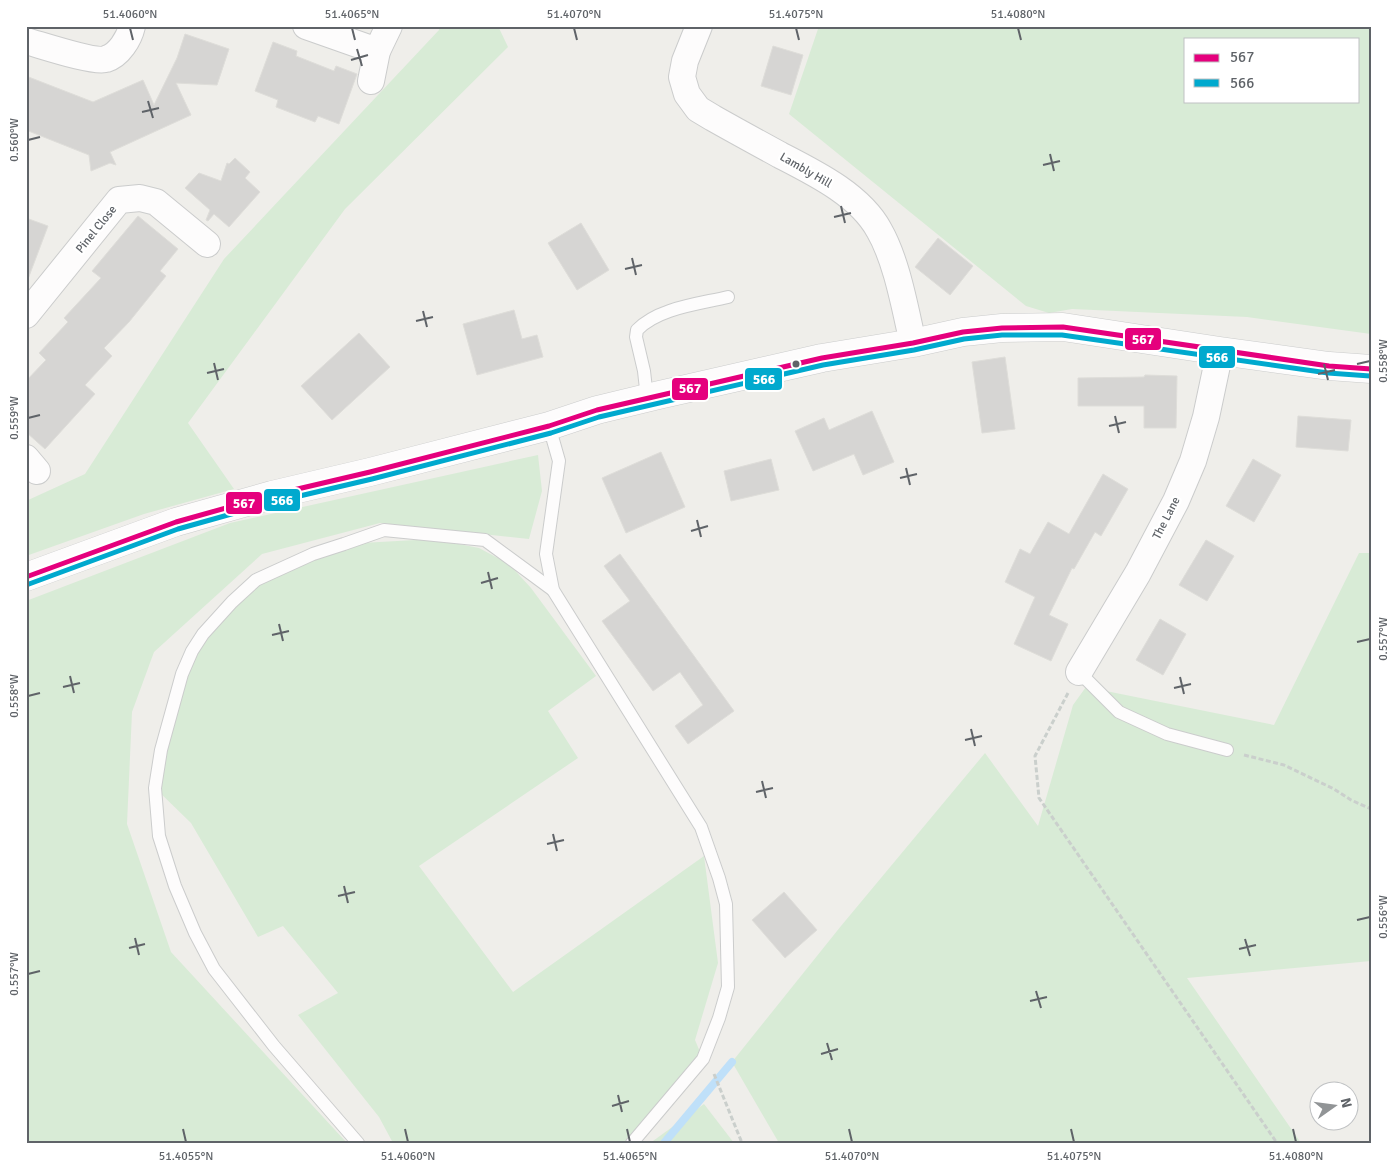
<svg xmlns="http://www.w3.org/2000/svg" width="1397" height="1169" font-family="Signika,sans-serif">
	<rect width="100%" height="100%" fill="#efeeea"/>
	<g fill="#d8ebd6" fill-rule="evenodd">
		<polygon points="439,26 498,26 508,47 345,209 188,423 234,489 144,514 26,556 26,501 85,474 224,259 439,30"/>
		<path d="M819,26H1371V334L1247,317L1072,309L1049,313L1026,306L789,114ZM1186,39H1358V101H1186Z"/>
		<polygon points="538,455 542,491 529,539 380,523 262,554 154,652 132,712 127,824 171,952 347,1143 26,1143 26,601 230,523"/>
		<polygon points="433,539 479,548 509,564 531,588 596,676 548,711 578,758 419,866 513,992 704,856 718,963 695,1040 703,1059 632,1143 393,1143 379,1117 298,1015 338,993 283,926 258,937 191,823 155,788 186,676 196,655 232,602 259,585 344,544"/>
		<polygon points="1359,553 1371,553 1371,961 1187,978 1301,1143 779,1143 732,1062 841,926 985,753 1038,826 1073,705 1086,687 1274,725"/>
		<polygon points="704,1104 734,1143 651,1143 653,1141"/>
	</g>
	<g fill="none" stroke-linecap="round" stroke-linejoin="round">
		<polyline stroke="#bfe0f9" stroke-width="8" points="664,1143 732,1062"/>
	</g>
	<g fill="#d6d5d3" stroke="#deddd9">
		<polygon points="185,34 229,49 217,85 176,83 191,115 110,152 116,165 110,163 91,171 89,155 26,130 26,76 93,102 143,80 154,105 177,58"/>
		<polygon points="273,42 297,51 296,56 334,71 336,66 357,74 339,124 318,116 315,122 276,107 278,100 255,91"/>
		<polygon points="773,46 803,55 791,95 761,86"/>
		<polygon points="235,158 250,172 245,178 260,192 229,227 214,214 208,221 206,220 210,210 185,188 199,173 221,181 227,163 229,164"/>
		<polygon points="138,216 178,249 160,271 166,276 129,322 104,348 112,356 85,385 95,394 45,449 26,432 26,381 46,360 39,353 68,322 64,318 101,278 92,271"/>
		<polygon points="26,218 48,226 28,279 26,279"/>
		<polygon points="581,223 609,270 577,290 548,243"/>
		<polygon points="938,238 973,266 950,295 915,267"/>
		<polygon points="514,310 522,339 537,335 543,357 477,375 463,324"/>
		<polygon points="359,333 390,367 332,420 301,386"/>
		<polygon points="1005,357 1015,429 982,433 972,362"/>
		<polygon points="1145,375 1177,376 1176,428 1144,428 1144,406 1078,406 1078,378 1144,377"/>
		<polygon points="872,411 894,462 863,475 854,454 813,471 795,431 824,418 829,430"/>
		<polygon points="1298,416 1351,420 1348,451 1296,447"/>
		<polygon points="661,452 685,507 626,533 602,478"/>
		<polygon points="771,459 779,490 731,501 724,471"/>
		<polygon points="1253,459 1281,475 1254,522 1226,506"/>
		<polygon points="1103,474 1128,489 1101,536 1095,532 1074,569 1072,568 1049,615 1068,624 1051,661 1014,644 1035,597 1005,582 1020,549 1030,554 1048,522 1069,534"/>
		<polygon points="1206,540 1234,556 1207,601 1179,585"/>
		<polygon points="620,554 734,711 688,744 675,726 703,705 680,672 653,691 602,621 630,601 604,566"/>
		<polygon points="1160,619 1186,634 1163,675 1136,660"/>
		<polygon points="784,892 817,930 785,958 752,920"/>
	</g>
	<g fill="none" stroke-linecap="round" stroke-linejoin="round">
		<defs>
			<g id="service">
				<path d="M647,398L644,371L636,337L637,330C658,308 699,304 728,297"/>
				<polyline points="549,426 559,461 546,554 553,590 701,827 719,878 726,904 728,987 719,1018 703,1059 632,1143"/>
				<polyline points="1079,672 1119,712 1167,734 1227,750"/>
				<polyline points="358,1143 274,1046 214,969 195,933 175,886 159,836 155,788 161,750 182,674 192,651 203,634 232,602 256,580 313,554 344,544 384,530 485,540 553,590"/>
			</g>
			<g id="minor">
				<polyline points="306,26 377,51"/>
				<path d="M699,26L685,61L682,77L687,94L698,109L713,118C736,131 758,143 780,155C815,173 860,195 879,230C897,261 905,309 913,343"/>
				<path d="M26,41C41,45 94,63 106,59C119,55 129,39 132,26"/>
				<polyline points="371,81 377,51 389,26"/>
				<polyline points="26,315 119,200 140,198 156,202 207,244"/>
				<polyline points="26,458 37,471"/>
				<polyline points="1079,672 1138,573 1176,501 1193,461 1206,417 1220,351"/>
			</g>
			<polyline id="tertiary" points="26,577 176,522 272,495 370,472 549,426 597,410 659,395 822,358 913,343 963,332 1002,328 1063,327 1220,351 1329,366 1371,369"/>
		</defs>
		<use href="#service" stroke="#cbcccc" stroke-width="14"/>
		<use href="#minor" stroke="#cbcccc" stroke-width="28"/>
		<use href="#tertiary" stroke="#cbcccc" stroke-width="29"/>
		<g stroke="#cacfcc" stroke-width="3" stroke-dasharray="5 2.5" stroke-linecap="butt">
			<polyline points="1068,693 1035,756 1039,798 1277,1143"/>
			<polyline points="1244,755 1284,765 1334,789 1351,800 1371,809"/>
			<polyline points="714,1074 742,1143"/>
		</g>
		<use href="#service" stroke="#fdfcfc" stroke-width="12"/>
		<use href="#minor" stroke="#fdfcfc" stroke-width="26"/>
		<use href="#tertiary" stroke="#fdfcfc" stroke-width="28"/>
		<defs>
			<polyline id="bus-1" points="26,577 176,522 272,495 370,472 549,426 597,410 822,358 913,343 963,332 1002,328 1063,327 1329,366 1371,369"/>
			<polyline id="bus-2" points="29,584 178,529 274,502 372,479 551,433 599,417 823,365 914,350 964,339 1002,335 1062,335 1328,373 1370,376"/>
		</defs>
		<use href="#bus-1" stroke="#fff" stroke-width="9"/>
		<use href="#bus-2" stroke="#fff" stroke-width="9"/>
		<use href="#bus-1" stroke="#e5007d" stroke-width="5"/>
		<use href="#bus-2" stroke="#00a9ce" stroke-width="5"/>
	</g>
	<path fill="none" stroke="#5f6368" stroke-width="2" d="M130,28L133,40M352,28L355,40M574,28L577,40M796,28L799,40M1018,28L1021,40M357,49L362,66M351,60L368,55M148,101L153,118M142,112L159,108M28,140L40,137M1050,154L1054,171M1043,165L1060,161M841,206L845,223M834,217L851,213M632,258L636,275M625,269L642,265M423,311L427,327M416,321L433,317M214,363L218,380M1324,364L1328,380M1357,364L1370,361M207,373L224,369M1318,374L1335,370M1115,416L1119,433M28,418L40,415M1109,426L1126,422M906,468L910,485M900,478L917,474M697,520L701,537M691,531L708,526M488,572L492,589M481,583L498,578M279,624L283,641M272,635L289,631M1357,642L1370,639M70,676L74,693M1180,677L1184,694M63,687L80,683M1174,688L1191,684M28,696L40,693M971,729L975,746M965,740L982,736M762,781L766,798M756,792L773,788M553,834L557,851M547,844L564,840M344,886L348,903M338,896L355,892M1357,920L1370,917M135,938L139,955M1245,939L1250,956M129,948L145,944M1239,949L1256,945M28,974L40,971M1036,991L1041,1008M1030,1001L1047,997M827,1043L832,1060M821,1054L838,1049M618,1095L622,1112M612,1106L629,1101M183,1129L186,1142M405,1129L408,1142M627,1129L630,1142M849,1129L852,1142M1071,1129L1074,1142M1293,1129L1296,1142"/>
	<circle fill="#5f6368" stroke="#fff" stroke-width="2" cx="796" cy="364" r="4.5"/>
	<g text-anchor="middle" stroke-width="5" stroke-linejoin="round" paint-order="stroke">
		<g font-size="12" fill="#5f6368" stroke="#fff">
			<text transform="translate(806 170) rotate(30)" y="4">Lambly Hill</text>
			<text transform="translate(96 229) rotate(-51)" y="4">Pinel Close</text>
			<text transform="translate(1166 518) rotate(-63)" y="4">The Lane</text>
		</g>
	</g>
	<g stroke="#fff" stroke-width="2">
		<rect x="1124" y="327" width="38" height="24" rx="5" fill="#e5007d"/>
		<rect x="1198" y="345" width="38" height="24" rx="5" fill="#00a9ce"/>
		<rect x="744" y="367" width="39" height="24" rx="5" fill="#00a9ce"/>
		<rect x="671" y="377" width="38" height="24" rx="5" fill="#e5007d"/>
		<rect x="263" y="488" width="38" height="24" rx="5" fill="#00a9ce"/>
		<rect x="225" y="491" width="38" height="24" rx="5" fill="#e5007d"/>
	</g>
	<g font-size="14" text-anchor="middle" font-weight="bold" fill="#fff">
		<text x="1143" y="344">567</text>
		<text x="1217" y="362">566</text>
		<text x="764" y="384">566</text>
		<text x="690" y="393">567</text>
		<text x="282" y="505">566</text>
		<text x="244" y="508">567</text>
	</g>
	<rect width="1397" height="1169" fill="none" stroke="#ffffff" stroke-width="55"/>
	<rect x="1184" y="38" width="175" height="65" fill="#ffffff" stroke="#bfc1c3"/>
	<rect x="1194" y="54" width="25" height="8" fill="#e5007d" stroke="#bfc1c3"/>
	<text x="1230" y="62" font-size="15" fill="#5f6368">567</text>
	<rect x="1194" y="79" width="25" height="8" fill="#00a9ce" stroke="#bfc1c3"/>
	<text x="1230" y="88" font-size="15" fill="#5f6368">566</text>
	<g transform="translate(1334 1106) rotate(76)"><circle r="24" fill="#ffffff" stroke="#bfc1c3"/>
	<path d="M0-4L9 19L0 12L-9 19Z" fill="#919496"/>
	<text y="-8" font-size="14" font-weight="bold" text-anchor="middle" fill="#5f6368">N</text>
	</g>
	<rect x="28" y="28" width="1342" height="1114" fill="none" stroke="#5f6368" stroke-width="2"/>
	<g font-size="12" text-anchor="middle" fill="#5f6368">
		<text x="130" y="18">51.4060°N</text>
		<text x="352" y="18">51.4065°N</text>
		<text x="574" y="18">51.4070°N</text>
		<text x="796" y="18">51.4075°N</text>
		<text x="1018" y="18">51.4080°N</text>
		<text transform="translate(14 140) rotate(-90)" y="4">0.560°W</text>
		<text transform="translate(1383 361) rotate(-90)" y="4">0.558°W</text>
		<text transform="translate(14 418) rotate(-90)" y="4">0.559°W</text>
		<text transform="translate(1383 639) rotate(-90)" y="4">0.557°W</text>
		<text transform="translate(14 696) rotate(-90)" y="4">0.558°W</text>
		<text transform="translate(1383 917) rotate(-90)" y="4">0.556°W</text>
		<text transform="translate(14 974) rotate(-90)" y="4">0.557°W</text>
		<text x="186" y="1160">51.4055°N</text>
		<text x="408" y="1160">51.4060°N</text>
		<text x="630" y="1160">51.4065°N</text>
		<text x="852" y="1160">51.4070°N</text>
		<text x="1074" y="1160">51.4075°N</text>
		<text x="1296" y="1160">51.4080°N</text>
	</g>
</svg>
